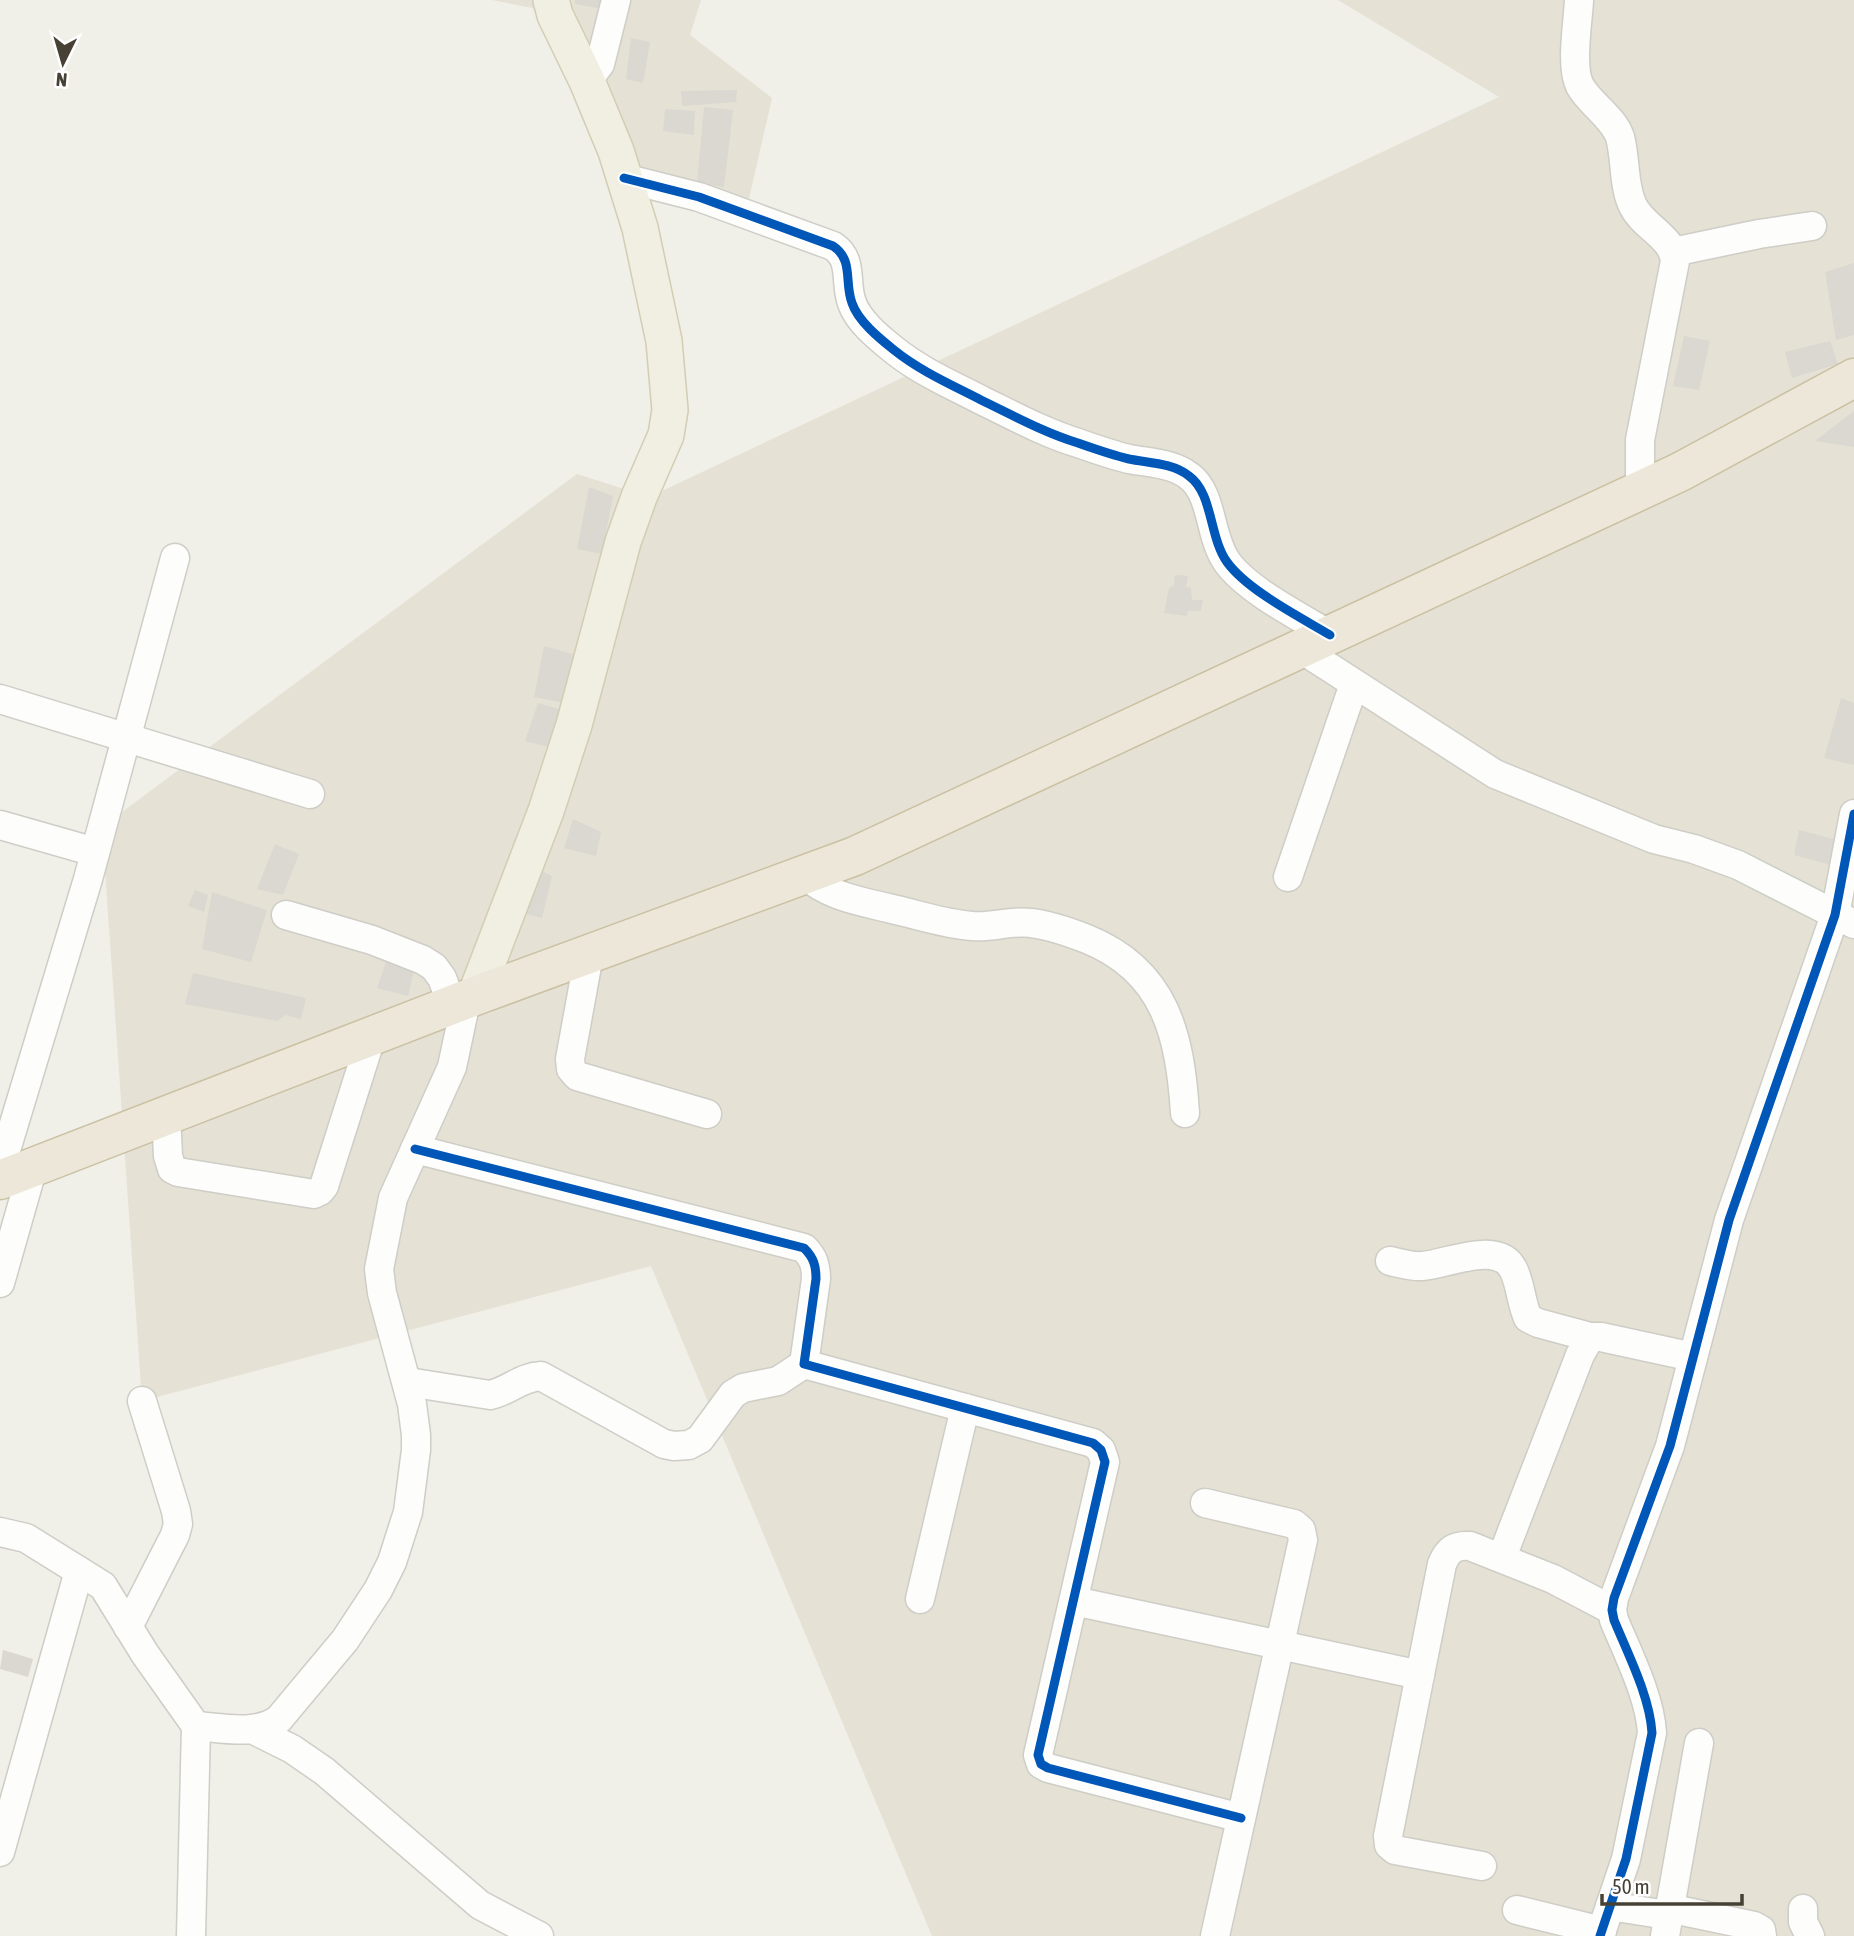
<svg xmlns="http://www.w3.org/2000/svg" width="1854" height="1936" font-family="'Asap Condensed',sans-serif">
	<rect width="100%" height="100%" fill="#f0efe8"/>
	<g fill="#e5e1d5">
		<polygon points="492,0 701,0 690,35 772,98 748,203 643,187 548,11"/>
		<polygon points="1338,0 1854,0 1854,1936 932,1936 651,1266 142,1401 102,827 577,474 649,497 1499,97"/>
	</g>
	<g fill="#dad8d0">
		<polygon points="575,0 604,0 602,9 575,4"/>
		<polygon points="631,38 650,42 643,83 626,79"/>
		<polygon points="737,90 736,102 682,106 681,91"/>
		<polygon points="704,107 733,110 724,187 697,183"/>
		<polygon points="665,109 695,111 694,135 663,131"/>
		<polygon points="1854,263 1854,335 1836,340 1825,272"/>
		<polygon points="1684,336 1710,341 1699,390 1673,386"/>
		<polygon points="1830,341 1838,364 1792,378 1785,352"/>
		<polygon points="1854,411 1854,447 1815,441"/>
		<polygon points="589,487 613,496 602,554 577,549"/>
		<polygon points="1175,575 1188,576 1186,587 1191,588 1192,600 1203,600 1201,611 1188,611 1187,616 1164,613 1169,588 1174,585"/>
		<polygon points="544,646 576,655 570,704 534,697"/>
		<polygon points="1841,698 1854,703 1854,765 1824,758"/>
		<polygon points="538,703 559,709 552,748 525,741"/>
		<polygon points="573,819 601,832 596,856 564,848"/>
		<polygon points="1799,830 1837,840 1831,865 1794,855"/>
		<polygon points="275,844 299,854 283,895 257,889"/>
		<polygon points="538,869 552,876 542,918 526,914"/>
		<polygon points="195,890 208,895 204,912 188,906"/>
		<polygon points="212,892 267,910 251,962 202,949"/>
		<polygon points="388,956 416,962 408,996 377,988"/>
		<polygon points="193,973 306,998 301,1019 285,1015 277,1021 185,1004"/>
		<polygon points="3,1650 33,1659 28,1677 0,1669"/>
	</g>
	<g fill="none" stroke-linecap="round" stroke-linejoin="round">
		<defs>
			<g id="minor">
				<path d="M1579,0C1578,22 1570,67 1580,86C1590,104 1613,117 1620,137C1626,159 1623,186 1633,206C1643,227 1673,237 1675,261L1640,440V491"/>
				<polyline points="587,81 600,64 616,0"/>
				<path d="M624,178L699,197L833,246C854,260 844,282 852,303C858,321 879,338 894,350C920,371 952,385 981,400C1012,415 1045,433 1078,443C1095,449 1112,455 1129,459C1149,463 1173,463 1189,476C1213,493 1209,537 1227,562C1247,590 1300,617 1330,635"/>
				<polyline points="1673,252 1759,234 1812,226"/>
				<polyline points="1301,649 1495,774 1654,839 1694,849 1738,865 1854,924"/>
				<polyline points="0,699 310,794"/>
				<polyline points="0,825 95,852"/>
				<path d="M805,875C828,896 859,901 888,908C916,914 944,924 972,926C992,928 1011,920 1031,923C1050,925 1069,932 1087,939C1166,971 1180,1036 1185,1113"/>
				<polyline points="1288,877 1354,684"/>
				<polyline points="286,915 372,940 423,960 434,967 442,978 453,1007"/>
				<polyline points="589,955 570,1059 571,1069 577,1076 707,1114"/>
				<polyline points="166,1116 168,1156 172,1169 178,1172 314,1194 320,1191 324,1186 371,1038"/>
				<path d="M415,1149L804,1248C814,1258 816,1266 816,1279L804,1364L1093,1443L1101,1450L1105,1462L1038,1755L1041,1764L1048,1768L1241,1818"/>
				<polyline points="0,1170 88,879 175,558"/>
				<path d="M1390,1261C1400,1263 1412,1267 1422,1266C1446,1265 1500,1238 1514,1271C1521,1286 1521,1303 1528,1318L1538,1323L1590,1337"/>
				<polyline points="0,1283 33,1167"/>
				<path d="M408,1382L490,1395C509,1391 521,1377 541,1376L664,1444L674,1446L689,1445L700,1439L733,1394L743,1388L778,1381L804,1364"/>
				<polyline points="1205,1503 1294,1524 1301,1530 1303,1540 1215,1936"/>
				<polyline points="0,1532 26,1538 103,1586 145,1654 196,1726 191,1936"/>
				<polyline points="1502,1557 1580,1355 1590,1337 1601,1337 1693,1357"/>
				<polyline points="920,1599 965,1408"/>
				<polyline points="1074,1601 1420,1675"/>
				<polyline points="128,1627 175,1535 178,1524 176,1511 142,1401"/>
				<path d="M196,1726C223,1728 256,1736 279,1719L345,1640L378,1590L392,1562L408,1512L416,1450V1435L412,1404L382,1293L379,1269L393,1198L452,1067L466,1001"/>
				<polyline points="252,1729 292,1749 324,1771 480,1905 539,1936"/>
				<polyline points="0,1852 79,1571"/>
				<path d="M1482,1866L1395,1850L1389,1845L1388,1836L1442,1564C1448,1550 1454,1545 1470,1546L1553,1579L1612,1610"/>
				<polyline points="1610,1906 1667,1915"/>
				<polyline points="1668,1908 1754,1926 1761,1930 1762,1936"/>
				<polyline points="1803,1909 1803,1922 1810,1936"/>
				<polyline points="1517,1910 1602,1931"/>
				<path d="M1600,1936L1626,1859L1652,1733C1650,1697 1628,1654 1614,1620L1612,1610L1614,1598L1670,1446L1729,1220L1835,915L1854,814"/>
				<polyline points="1665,1936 1699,1743"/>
			</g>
			<polyline id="major" points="475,996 546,811 574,725 623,542 639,497 666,435 670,410 664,341 640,228 616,151 587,81 555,15 551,0"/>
			<polyline id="highway" points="0,1180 475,996 855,856 1680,472 1854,378"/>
		</defs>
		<use href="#minor" stroke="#cecdc6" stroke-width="31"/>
		<use href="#major" stroke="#d3cdb4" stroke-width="38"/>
		<use href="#highway" stroke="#cac0a2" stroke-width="41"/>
		<use href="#minor" stroke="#fdfdfc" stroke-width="28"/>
		<use href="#major" stroke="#f1eee2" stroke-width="35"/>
		<use href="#highway" stroke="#ece7d8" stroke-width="38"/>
		<defs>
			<g id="cycleway">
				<path d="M624,178L699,197L833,246C854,260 844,282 852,303C858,321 879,338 894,350C920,371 952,385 981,400C1012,415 1045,433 1078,443C1095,449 1112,455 1129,459C1149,463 1173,463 1189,476C1213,493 1209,537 1227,562C1247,590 1300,617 1330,635"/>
				<path d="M415,1149L804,1248C814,1258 816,1266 816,1279L804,1364L1093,1443L1101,1450L1105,1462L1038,1755L1041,1764L1048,1768L1241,1818"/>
				<path d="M1600,1936L1626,1859L1652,1733C1650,1697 1628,1654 1614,1620L1612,1610L1614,1598L1670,1446L1729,1220L1835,915L1854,814"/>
			</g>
		</defs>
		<use href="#cycleway" stroke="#fff" stroke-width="13"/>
		<use href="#cycleway" stroke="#0057b8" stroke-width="9"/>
	</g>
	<g transform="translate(63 63) rotate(185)" stroke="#ffffff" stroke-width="5" paint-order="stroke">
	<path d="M0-5L12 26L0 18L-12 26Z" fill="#464134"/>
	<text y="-10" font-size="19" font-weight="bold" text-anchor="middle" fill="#464134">N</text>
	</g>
	<path d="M1602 1894v10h140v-10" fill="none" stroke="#464134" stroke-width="3.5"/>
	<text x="1612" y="1894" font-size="21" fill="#464134" stroke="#ffffff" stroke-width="5" paint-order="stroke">50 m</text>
</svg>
